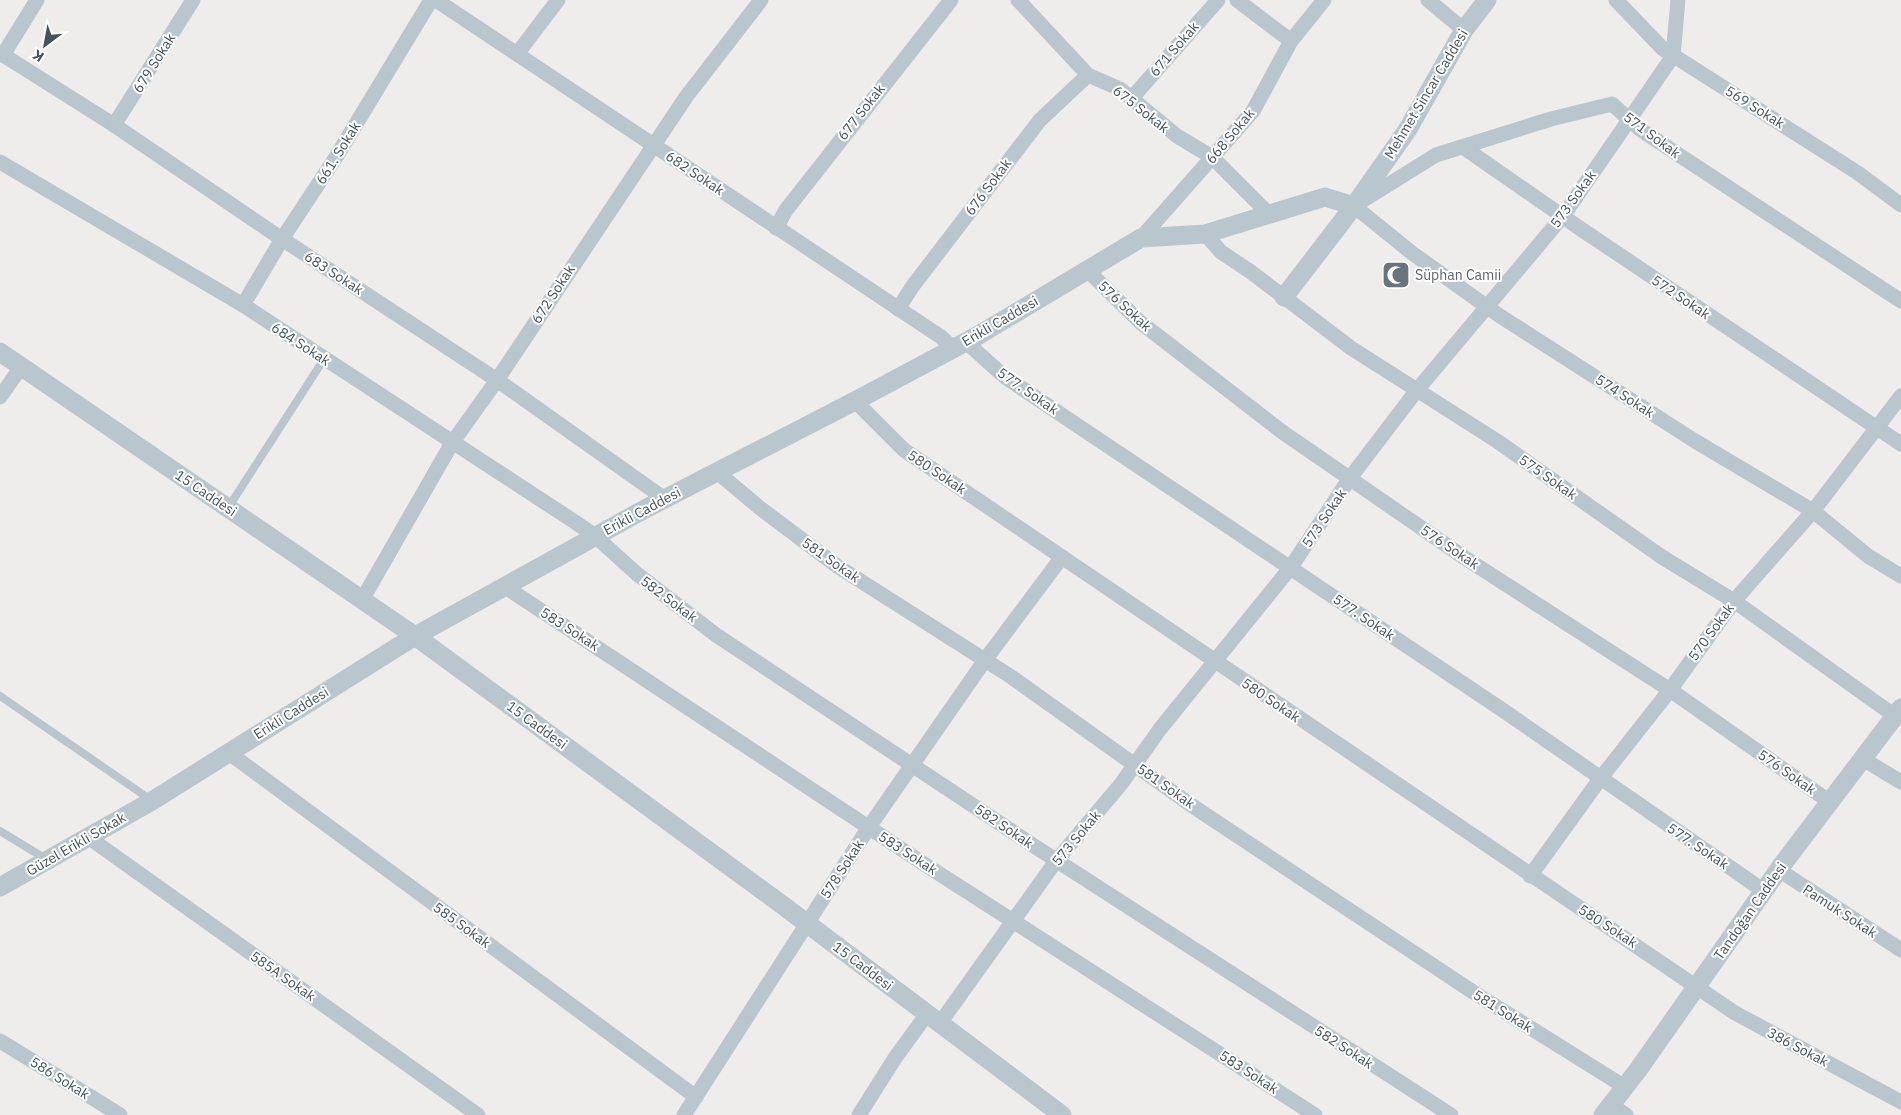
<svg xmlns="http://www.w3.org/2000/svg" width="1901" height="1115" font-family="'IBM Plex Sans',sans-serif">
	<rect width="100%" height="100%" fill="#efecec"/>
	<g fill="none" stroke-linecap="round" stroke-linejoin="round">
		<g stroke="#b9c6cd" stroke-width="8">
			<polyline points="228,508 324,359"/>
			<polyline points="0,696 151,800"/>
			<polyline points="0,831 46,859"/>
		</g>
		<g stroke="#b9c6cd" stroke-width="15">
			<polyline points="436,0 941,337 953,348"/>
			<polyline points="1018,0 1088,75 1120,89 1177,136 1212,157 1269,214"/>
			<polyline points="1237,0 1291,41"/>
			<polyline points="1428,0 1464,30"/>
			<polyline points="1616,0 1663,49 1858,173 1901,205"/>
			<polyline points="0,53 114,125 282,239 497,380 665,499"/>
			<polyline points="517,54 558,0"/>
			<polyline points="3,55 37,0"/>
			<polyline points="1131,99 1218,0"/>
			<polyline points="114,125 193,0"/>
			<polyline points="1463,147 1578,227 1901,444"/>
			<polyline points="0,162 243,305 575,522 595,536 637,574 716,635 1031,844 1451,1115"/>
			<polyline points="776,228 786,210 951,0"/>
			<polyline points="1205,234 1221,252 1251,272 1351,348 1497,441 1662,557 1734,601 1895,716"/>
			<polyline points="1141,238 1253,111 1291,41 1324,0"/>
			<polyline points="1087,270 1140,322 1281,431 1465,558 1670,690 1830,802"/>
			<polyline points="1901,301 1641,130 1612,104 1551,119 1436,155 1354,206 1412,253 1500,316 1695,441 1813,511 1868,556 1901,576"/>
			<polyline points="243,305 282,239 336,157 431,0"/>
			<polyline points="898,309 912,287 1040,120 1088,75"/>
			<polyline points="966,342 1005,377 1507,713 1764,891"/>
			<polyline points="0,397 21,367"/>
			<polyline points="855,401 904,450 1735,1013 1901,1102"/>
			<polyline points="717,472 760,508 837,566 1010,676 1191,805 1473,992 1625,1087"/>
			<polyline points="504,586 921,862 1315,1115"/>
			<polyline points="362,600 452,443 497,380 686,97 761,0"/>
			<polyline points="229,753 696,1097"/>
			<polyline points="1863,759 1901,782"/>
			<polyline points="88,837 478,1115"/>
			<polyline points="1779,870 1901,950"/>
			<polyline points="1530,876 1600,779 1670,690 1734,601 1813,511 1901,396"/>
			<polyline points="940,1023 1056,861 1121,784 1160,729 1291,567 1350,478 1417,390 1563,216 1673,56 1678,0"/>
			<polyline points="0,1041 120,1115"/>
			<polyline points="1611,1105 1626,1115"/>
			<polyline points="684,1115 869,827 985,660 1062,557"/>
			<polyline points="859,1115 895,1058 927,1014"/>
		</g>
		<g stroke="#b9c6cd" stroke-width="19">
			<polyline points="1284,297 1354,206 1408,129 1464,30 1487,0"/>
			<polyline points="0,352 415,636 781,904 1062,1115"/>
			<polyline points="0,887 152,801 415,636 645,509 855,401 977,336 1141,238 1205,234 1325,197 1354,206"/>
			<polyline points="1603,1115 1638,1070 1782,865 1901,708"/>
		</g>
	</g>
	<defs>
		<symbol id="mosque-square" viewBox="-11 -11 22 22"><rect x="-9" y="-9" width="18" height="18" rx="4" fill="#6b7280" stroke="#fff"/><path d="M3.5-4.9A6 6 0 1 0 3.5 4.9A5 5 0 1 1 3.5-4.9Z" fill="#fff"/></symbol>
	</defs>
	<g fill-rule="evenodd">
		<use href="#mosque-square" x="1380" y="259" width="32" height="32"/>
	</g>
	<g text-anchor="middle" stroke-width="4" stroke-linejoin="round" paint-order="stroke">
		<g font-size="14" fill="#44525a" stroke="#fff">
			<text transform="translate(1174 49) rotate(-49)" y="5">671 Sokak</text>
			<text transform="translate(154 63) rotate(-58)" y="5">679 Sokak</text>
			<text transform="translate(1426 94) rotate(-59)" y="5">Mehmet Sincar Caddesi</text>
			<text transform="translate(1755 107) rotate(32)" y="5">569 Sokak</text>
			<text transform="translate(1141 109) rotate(38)" y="5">675 Sokak</text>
			<text transform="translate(861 112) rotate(-52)" y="5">677 Sokak</text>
			<text transform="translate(1652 135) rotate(37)" y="5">571 Sokak</text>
			<text transform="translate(1230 136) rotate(-50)" y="5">668 Sokak</text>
			<text transform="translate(338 153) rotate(-58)" y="5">661. Sokak</text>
			<text transform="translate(695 173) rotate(34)" y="5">682 Sokak</text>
			<text transform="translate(988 187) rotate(-53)" y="5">676 Sokak</text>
			<text transform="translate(1573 199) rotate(-54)" y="5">573 Sokak</text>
			<text transform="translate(334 273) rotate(33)" y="5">683 Sokak</text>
			<text transform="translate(553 294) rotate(-57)" y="5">672 Sokak</text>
			<text transform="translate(1681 297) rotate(34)" y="5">572 Sokak</text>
			<text transform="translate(1125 306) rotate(43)" y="5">576 Sokak</text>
			<text transform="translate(1000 321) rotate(-30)" y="5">Erikli Caddesi</text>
			<text transform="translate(301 344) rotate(33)" y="5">684 Sokak</text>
			<text transform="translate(1028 391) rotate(35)" y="5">577. Sokak</text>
			<text transform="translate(1625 396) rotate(33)" y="5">574 Sokak</text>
			<text transform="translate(937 472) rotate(34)" y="5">580 Sokak</text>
			<text transform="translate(1548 477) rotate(35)" y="5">575 Sokak</text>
			<text transform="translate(206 493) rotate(34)" y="5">15 Caddesi</text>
			<text transform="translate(642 511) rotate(-28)" y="5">Erikli Caddesi</text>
			<text transform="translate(1324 518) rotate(-56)" y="5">573 Sokak</text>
			<text transform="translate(1450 547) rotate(34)" y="5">576 Sokak</text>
			<text transform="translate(831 560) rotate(35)" y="5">581 Sokak</text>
			<text transform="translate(669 599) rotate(37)" y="5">582 Sokak</text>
			<text transform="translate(1364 617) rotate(34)" y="5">577. Sokak</text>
			<text transform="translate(570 629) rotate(33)" y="5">583 Sokak</text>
			<text transform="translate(1711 632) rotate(-54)" y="5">570 Sokak</text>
			<text transform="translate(1271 700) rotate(34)" y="5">580 Sokak</text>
			<text transform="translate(291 713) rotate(-32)" y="5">Erikli Caddesi</text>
			<text transform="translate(537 725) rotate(36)" y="5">15 Caddesi</text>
			<text transform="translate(1787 772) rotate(35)" y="5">576 Sokak</text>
			<text transform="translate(1166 786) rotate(35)" y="5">581 Sokak</text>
			<text transform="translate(1004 826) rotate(34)" y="5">582 Sokak</text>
			<text transform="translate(1076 838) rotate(-50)" y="5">573 Sokak</text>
			<text transform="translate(76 844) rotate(-30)" y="5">Güzel Erikli Sokak</text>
			<text transform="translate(1698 846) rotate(34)" y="5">577. Sokak</text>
			<text transform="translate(908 853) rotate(33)" y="5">583 Sokak</text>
			<text transform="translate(842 869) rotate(-57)" y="5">578 Sokak</text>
			<text transform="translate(1750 911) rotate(-55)" y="5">Tandoğan Caddesi</text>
			<text transform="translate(1840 911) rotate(33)" y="5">Pamuk Sokak</text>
			<text transform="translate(462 925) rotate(36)" y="5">585 Sokak</text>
			<text transform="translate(1608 926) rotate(33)" y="5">580 Sokak</text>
			<text transform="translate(863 966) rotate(37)" y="5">15 Caddesi</text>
			<text transform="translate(283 976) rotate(35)" y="5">585A Sokak</text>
			<text transform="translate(1503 1011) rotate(32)" y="5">581 Sokak</text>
			<text transform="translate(1344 1047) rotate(33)" y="5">582 Sokak</text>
			<text transform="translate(1798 1047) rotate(28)" y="5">386 Sokak</text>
			<text transform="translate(1249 1072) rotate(33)" y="5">583 Sokak</text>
			<text transform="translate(60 1078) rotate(32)" y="5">586 Sokak</text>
		</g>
		<g font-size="14" fill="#5b616d" stroke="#fff" text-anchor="start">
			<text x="1415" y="280">Süphan Camii</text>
		</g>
	</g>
	<g transform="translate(45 45) rotate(212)" stroke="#ffffff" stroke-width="4" paint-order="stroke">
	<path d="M0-4L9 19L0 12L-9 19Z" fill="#44525a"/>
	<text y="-8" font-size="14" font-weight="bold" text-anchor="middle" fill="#44525a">K</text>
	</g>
</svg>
